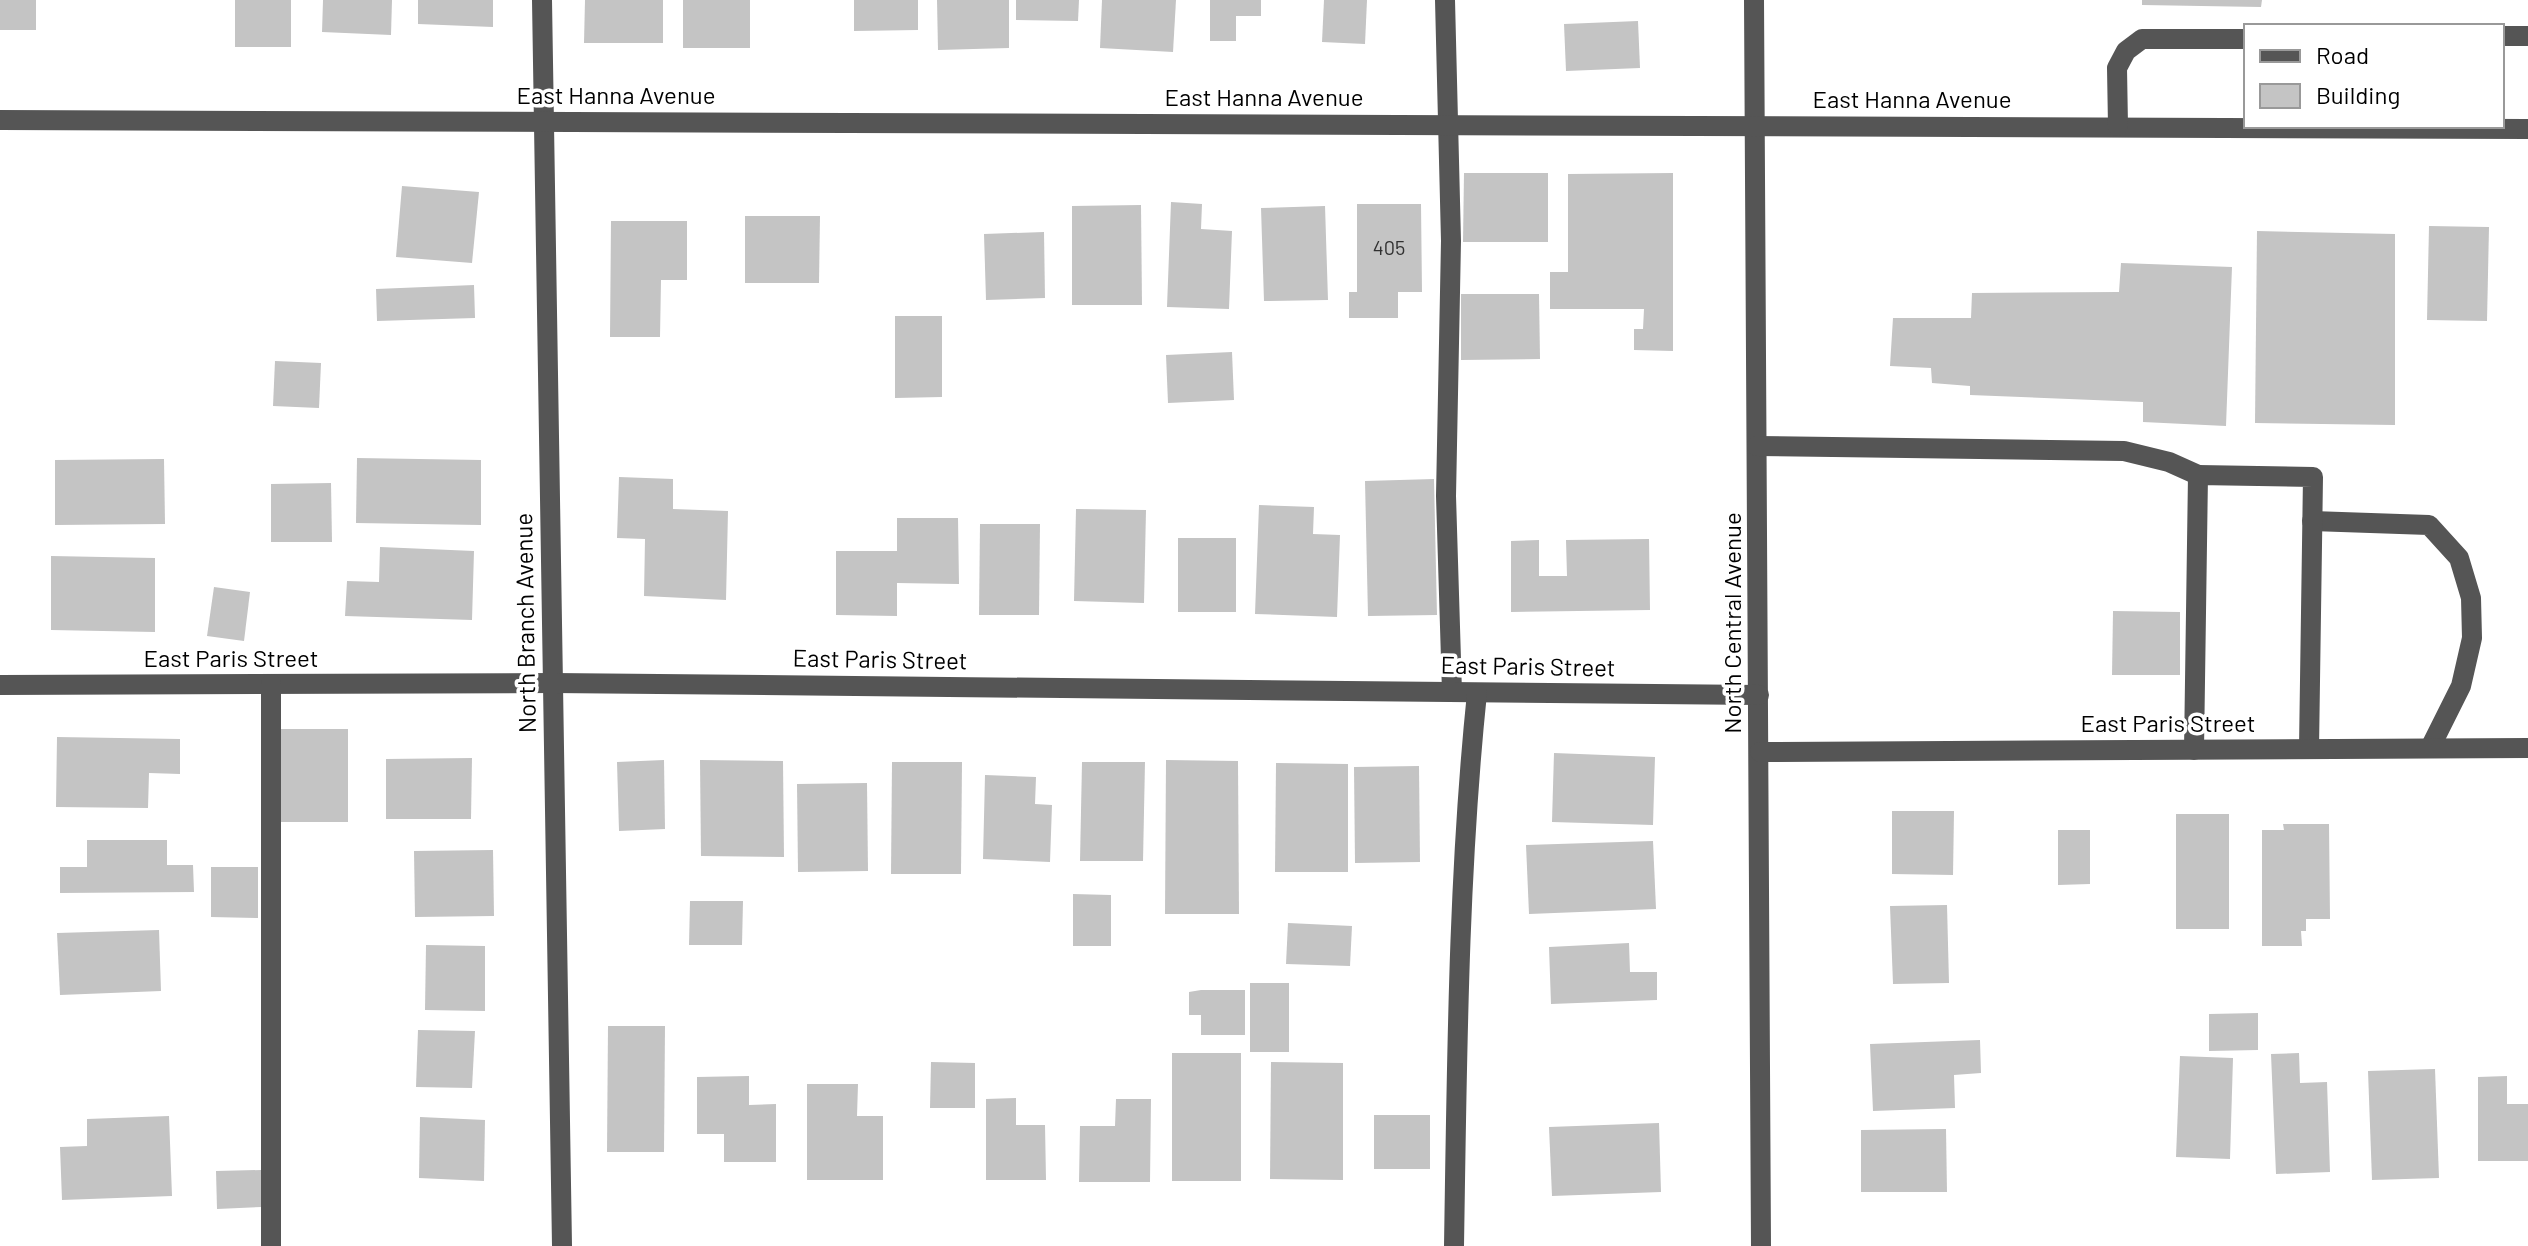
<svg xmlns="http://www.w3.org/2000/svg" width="2528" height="1246" font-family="Barlow,sans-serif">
	<rect width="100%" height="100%" fill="#fff"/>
	<g fill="#c4c4c4">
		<rect x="0" y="0" width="36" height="30"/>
		<rect x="235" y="0" width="56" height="47"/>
		<polygon points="323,0 392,0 391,35 322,32"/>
		<polygon points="418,0 493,0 493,27 418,24"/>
		<polygon points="585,0 663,0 663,43 584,43"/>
		<rect x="683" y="0" width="67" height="48"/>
		<polygon points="854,0 918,0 918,30 854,31"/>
		<polygon points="937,0 1009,0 1009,48 938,50"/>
		<polygon points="1016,0 1079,0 1078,21 1016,20"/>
		<polygon points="1102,0 1176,0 1173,52 1100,48"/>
		<polygon points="1210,0 1261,0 1261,16 1236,16 1236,41 1210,41"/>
		<polygon points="1324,0 1367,0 1365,44 1322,42"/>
		<polygon points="2142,0 2262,0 2261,7 2142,5"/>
		<polygon points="1638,21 1640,68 1566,71 1564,24"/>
		<polygon points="1464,173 1548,173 1548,242 1463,242"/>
		<polygon points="1673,173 1673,351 1634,350 1634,329 1643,329 1644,309 1550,309 1550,272 1568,272 1568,174"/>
		<polygon points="402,186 479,192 472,263 396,257"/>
		<polygon points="1171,202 1202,204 1201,229 1232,231 1229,309 1167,307"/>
		<polygon points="1357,204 1421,204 1422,292 1398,292 1398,318 1349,318 1349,292 1357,292"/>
		<polygon points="1141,205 1142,305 1072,305 1072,206"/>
		<polygon points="1325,206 1328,300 1264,301 1261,208"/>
		<polygon points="745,216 820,216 819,283 745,283"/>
		<polygon points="611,221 687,221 687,280 661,280 660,337 610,337"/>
		<polygon points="2429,226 2489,227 2487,321 2427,320"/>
		<polygon points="2257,231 2395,234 2395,425 2255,423"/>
		<polygon points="1044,232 1045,298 986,300 984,234"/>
		<polygon points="2121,263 2232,267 2226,426 2143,422 2143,402 1970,395 1970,386 1932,383 1931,368 1890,366 1893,318 1971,318 1972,293 2119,292"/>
		<polygon points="474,285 475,318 377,321 376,289"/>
		<polygon points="1461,294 1539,294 1540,359 1461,360"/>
		<polygon points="895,316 942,316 942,397 895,398"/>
		<polygon points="1232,352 1234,400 1168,403 1166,355"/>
		<polygon points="275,361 321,363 319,408 273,406"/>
		<polygon points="357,458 481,460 481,525 356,523"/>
		<polygon points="164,459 165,524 55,525 55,460"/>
		<polygon points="619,477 673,479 673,509 728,511 726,600 644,596 645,539 617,538"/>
		<polygon points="1434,479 1437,615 1368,616 1365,481"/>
		<polygon points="331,483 332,542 271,542 271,484"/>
		<polygon points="1259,505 1314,507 1313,534 1340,535 1337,617 1255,614"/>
		<polygon points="1076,509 1146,510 1144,603 1074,601"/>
		<polygon points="897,518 958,518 959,584 897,583 897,616 836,615 836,551 897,551"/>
		<polygon points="980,524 1040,524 1039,615 979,615"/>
		<rect x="1178" y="538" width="58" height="74"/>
		<polygon points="1649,539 1650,610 1511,612 1511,541 1539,540 1539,576 1567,576 1566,540"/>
		<polygon points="380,547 474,551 472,620 345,616 347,581 379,582"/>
		<polygon points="51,556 155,558 155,632 51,630"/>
		<polygon points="214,587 250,592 244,641 207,636"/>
		<polygon points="2113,611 2180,612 2180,675 2112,675"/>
		<rect x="279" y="729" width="69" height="93"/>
		<polygon points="57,737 180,739 180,774 149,773 148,808 56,807"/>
		<polygon points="1554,753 1655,757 1653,825 1552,822"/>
		<polygon points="472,758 471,819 386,819 386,759"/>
		<polygon points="664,760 665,829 619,831 617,762"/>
		<polygon points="700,760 783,761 784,857 701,856"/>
		<polygon points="1166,760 1238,761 1239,914 1165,914"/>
		<polygon points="892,762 962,762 961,874 891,874"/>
		<polygon points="1082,762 1145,762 1143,861 1080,861"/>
		<polygon points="1276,763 1348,764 1348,872 1275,872"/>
		<polygon points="1419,766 1420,862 1355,863 1354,767"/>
		<polygon points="985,775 1036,777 1035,804 1052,805 1050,862 983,859"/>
		<polygon points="867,783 868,871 798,872 797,784"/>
		<polygon points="1892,811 1954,811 1953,875 1892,874"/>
		<rect x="2176" y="814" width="53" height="115"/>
		<polygon points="2283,824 2329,824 2330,919 2306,919 2306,931 2301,931 2302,946 2262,946 2262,830 2284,830"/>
		<polygon points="2058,830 2090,830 2090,884 2058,885"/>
		<polygon points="87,840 167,840 167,865 193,865 194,892 60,893 60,867 87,867"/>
		<polygon points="1653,841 1656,909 1529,914 1526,845"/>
		<polygon points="493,850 494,916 415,917 414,851"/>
		<polygon points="211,867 258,867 258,918 211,917"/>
		<polygon points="1073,894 1111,895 1111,946 1073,946"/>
		<polygon points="690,901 743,901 742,945 689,945"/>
		<polygon points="1947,905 1949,983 1893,984 1890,906"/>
		<polygon points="1288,923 1352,926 1350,966 1286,964"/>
		<polygon points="159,930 161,991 60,995 57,933"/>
		<polygon points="1629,943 1630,972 1657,972 1657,1000 1551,1004 1549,947"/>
		<polygon points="426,945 485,946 485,1011 425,1010"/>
		<rect x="1250" y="983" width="39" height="69"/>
		<polygon points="1201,990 1245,990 1245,1035 1201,1035 1201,1015 1189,1015 1189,992"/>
		<polygon points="2258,1013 2258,1050 2209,1051 2209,1014"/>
		<polygon points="608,1026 665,1026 664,1152 607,1152"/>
		<polygon points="418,1030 475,1031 472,1088 416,1087"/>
		<polygon points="1980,1040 1981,1073 1954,1075 1955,1108 1873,1111 1870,1044"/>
		<rect x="1172" y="1053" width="69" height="128"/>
		<polygon points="2299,1053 2300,1083 2327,1082 2330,1172 2276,1174 2271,1054"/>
		<polygon points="2180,1056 2233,1058 2230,1159 2176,1157"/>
		<polygon points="931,1062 975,1063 975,1108 930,1108"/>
		<polygon points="1271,1062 1343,1063 1343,1180 1270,1179"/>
		<polygon points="2435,1069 2439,1178 2372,1180 2368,1071"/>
		<polygon points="749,1076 749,1105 776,1104 776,1162 724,1162 724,1134 697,1134 697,1077"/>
		<polygon points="2507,1076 2507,1104 2528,1104 2528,1161 2478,1161 2478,1077"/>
		<polygon points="807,1084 858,1084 857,1116 883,1116 883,1180 807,1180"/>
		<polygon points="1016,1098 1016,1125 1045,1125 1046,1180 986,1180 986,1099"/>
		<polygon points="1116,1099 1151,1099 1150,1182 1079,1182 1080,1126 1115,1126"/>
		<rect x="1374" y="1115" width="56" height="54"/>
		<polygon points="169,1116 172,1196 62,1200 60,1147 87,1146 87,1119"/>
		<polygon points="420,1117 485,1120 484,1181 419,1178"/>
		<polygon points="1659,1123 1661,1192 1552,1196 1549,1127"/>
		<polygon points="1946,1129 1947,1192 1861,1192 1861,1130"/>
		<polygon points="261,1170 262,1207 217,1209 216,1171"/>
	</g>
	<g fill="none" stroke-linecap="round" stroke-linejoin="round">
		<g stroke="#555" stroke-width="20">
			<polyline points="542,0 562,1246"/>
			<polyline points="1445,0 1451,241 1446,496 1452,692"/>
			<polyline points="1754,0 1761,1246"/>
			<polyline points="2502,36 2528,36"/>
			<polyline points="0,120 2528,129"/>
			<polyline points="2118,126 2117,68 2126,51 2142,39 2246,39"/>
			<polyline points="1757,446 2124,451 2169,462 2198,475"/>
			<polyline points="2312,521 2429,525 2459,558 2471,598 2472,638 2461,686 2430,748"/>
			<polyline points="0,685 553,683 1759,695"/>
			<polyline points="2194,750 2198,475 2313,477 2309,749"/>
			<polyline points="1760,752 2528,748"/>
			<polyline points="271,1246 271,684"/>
			<path d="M1454,1246C1457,1062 1458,876 1477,693"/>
		</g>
	</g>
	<g text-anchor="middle" stroke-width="7" stroke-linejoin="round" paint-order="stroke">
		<g font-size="20" fill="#313131">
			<text x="1389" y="255">405</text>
		</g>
		<g font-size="24" fill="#000" stroke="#fff">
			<text x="616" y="104">East Hanna Avenue</text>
			<text x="1264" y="106">East Hanna Avenue</text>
			<text x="1912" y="108">East Hanna Avenue</text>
			<text transform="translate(526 623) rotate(-91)" y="8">North Branch Avenue</text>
			<text transform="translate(1733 623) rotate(-90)" y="8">North Central Avenue</text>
			<text x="231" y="667">East Paris Street</text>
			<text transform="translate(880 660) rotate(1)" y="8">East Paris Street</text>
			<text transform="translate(1528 667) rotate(1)" y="8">East Paris Street</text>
			<text x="2168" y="732">East Paris Street</text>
		</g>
	</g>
	<rect x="2244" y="24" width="260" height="104" fill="#ffffff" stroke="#999999" stroke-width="2"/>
	<rect x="2260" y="50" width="40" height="12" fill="#555555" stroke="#999999" stroke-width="2"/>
	<text x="2316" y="64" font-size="24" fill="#000000">Road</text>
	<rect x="2260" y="84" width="40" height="24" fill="#c4c4c4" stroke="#999999" stroke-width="2"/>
	<text x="2316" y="104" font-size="24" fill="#000000">Building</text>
</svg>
